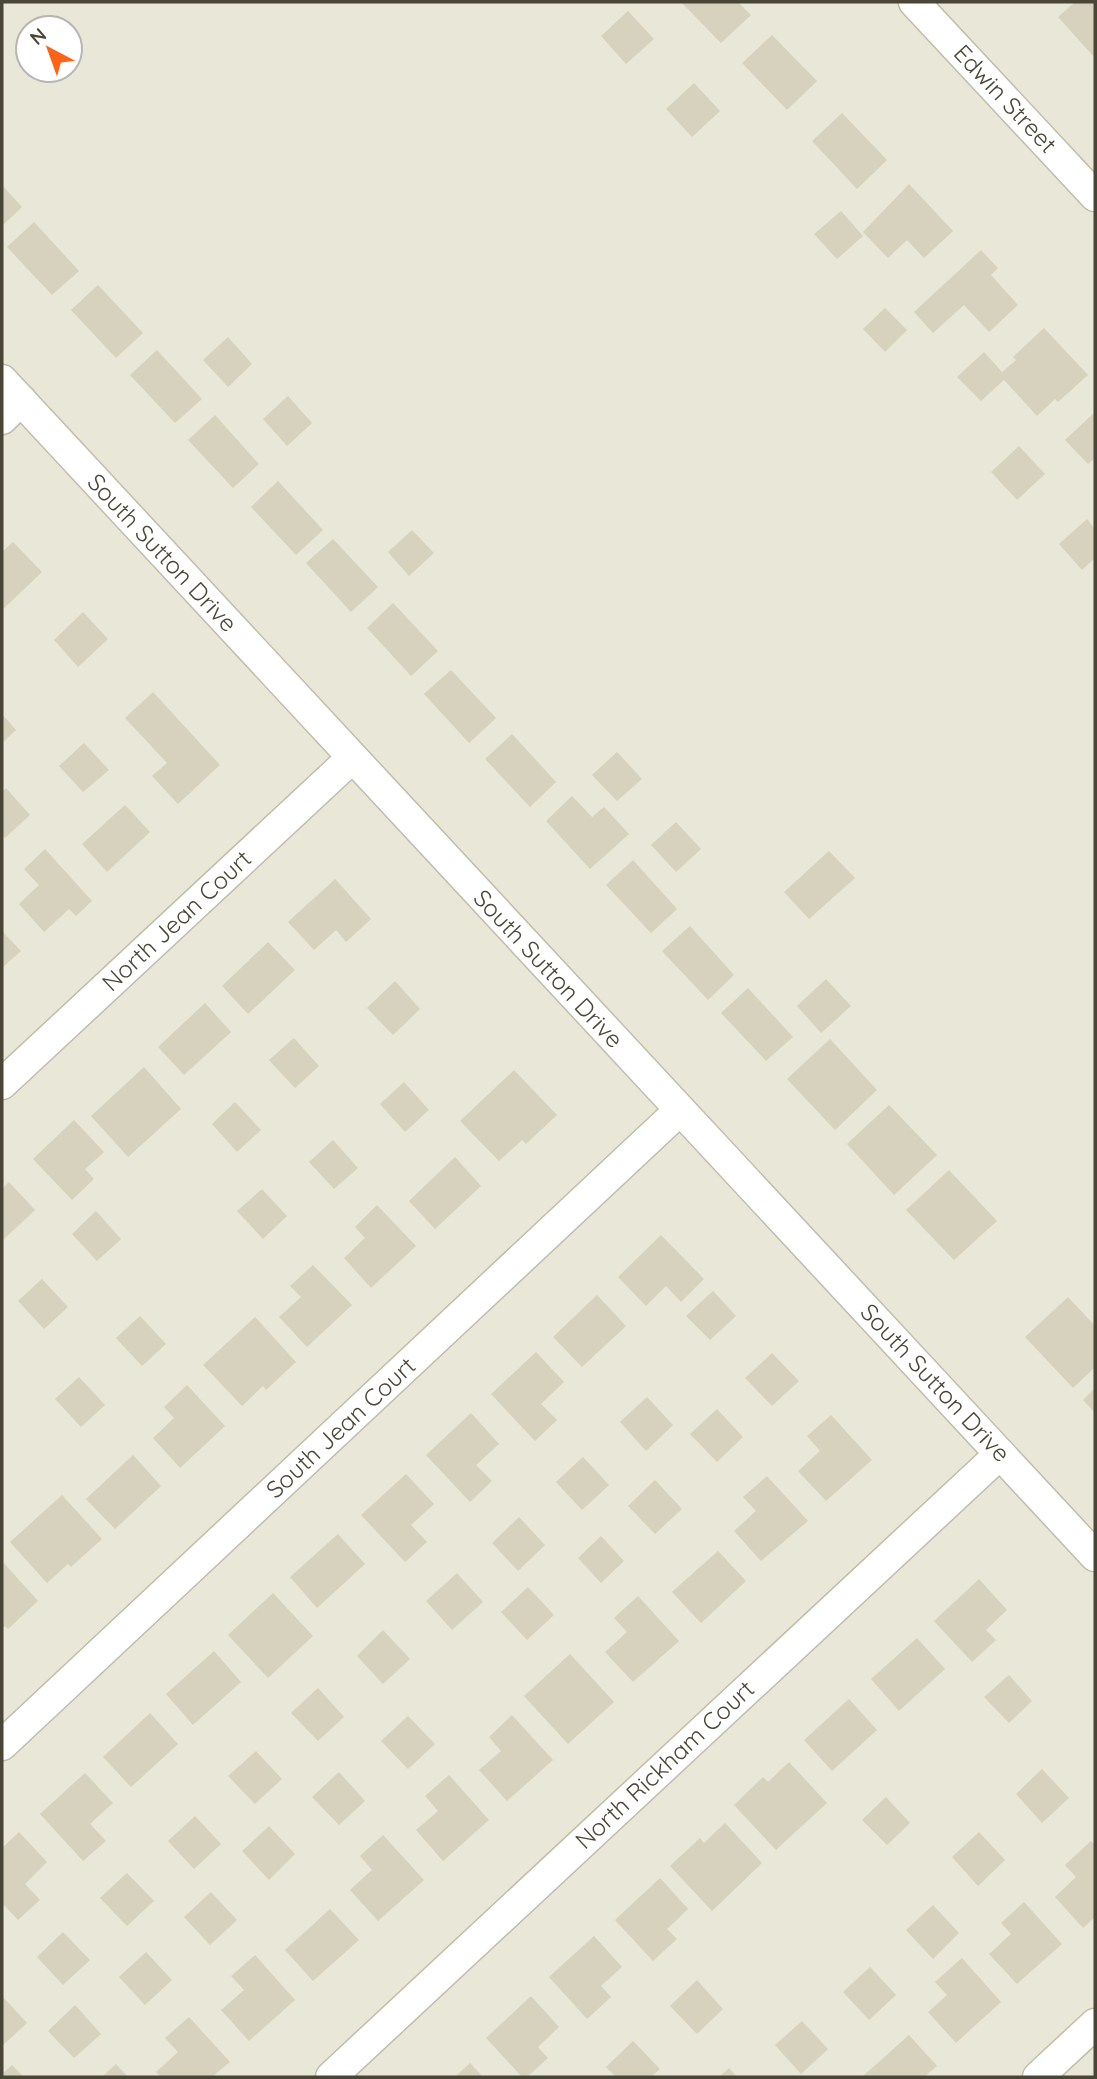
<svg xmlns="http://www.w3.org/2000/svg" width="1097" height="2079" font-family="Quicksand,sans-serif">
	<rect width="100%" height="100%" fill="#f5f3e9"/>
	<path fill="#e9e7d7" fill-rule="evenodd" d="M2,2H1095V2077H2ZM28,28H70V70H28Z"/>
	<g fill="#d7d2be">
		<polygon points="681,2 738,2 751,15 721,43"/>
		<polygon points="1075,2 1095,2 1095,58 1058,17"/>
		<polygon points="628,11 654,39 626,64 601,36"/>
		<polygon points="772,35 817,81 787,110 742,63"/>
		<polygon points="694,83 720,111 692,137 666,109"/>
		<polygon points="842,113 887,160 857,189 812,141"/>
		<polygon points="909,184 953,231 924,258 907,240 888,258 863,232"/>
		<polygon points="2,185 22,207 2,226"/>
		<polygon points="841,211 863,236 837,259 814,234"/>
		<polygon points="34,222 79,271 52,295 7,247"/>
		<polygon points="981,250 998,268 991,275 1018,305 989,332 964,305 933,333 914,312"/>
		<polygon points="98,285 143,333 116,358 71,310"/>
		<polygon points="885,308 907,330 885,352 863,329"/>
		<polygon points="1044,328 1088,375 1058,402 1055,399 1037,416 1004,380 981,401 957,377 984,352 1002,372 1016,360 1013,357"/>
		<polygon points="228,337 252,364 228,387 203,360"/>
		<polygon points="157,350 202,399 175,423 130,375"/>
		<polygon points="288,396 312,423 287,446 263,419"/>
		<polygon points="1095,412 1095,458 1088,464 1065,440"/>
		<polygon points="215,415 259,464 233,488 188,440"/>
		<polygon points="1019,446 1045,474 1017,500 991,472"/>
		<polygon points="278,481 323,530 296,555 251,507"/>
		<polygon points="1087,519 1095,529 1095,558 1082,570 1059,544"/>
		<polygon points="412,530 434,553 409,576 388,552"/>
		<polygon points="333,539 378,587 351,612 306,563"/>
		<polygon points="13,542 42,572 2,610 2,552"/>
		<polygon points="393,603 438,651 411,676 367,628"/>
		<polygon points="83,612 108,639 78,667 54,640"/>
		<polygon points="451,670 496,718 469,743 424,694"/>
		<polygon points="153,692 220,765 178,804 152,776 167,763 125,718"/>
		<polygon points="2,714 16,730 2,743"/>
		<polygon points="512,734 556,782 530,807 485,759"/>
		<polygon points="84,743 109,770 83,792 59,766"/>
		<polygon points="617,752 642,779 617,801 592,775"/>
		<polygon points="6,788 30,815 5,838 2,834 2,792"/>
		<polygon points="572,796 592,817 604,807 629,834 590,869 546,821"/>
		<polygon points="125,805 150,832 107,872 82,844"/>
		<polygon points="676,822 701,849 676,872 651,845"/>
		<polygon points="45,849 92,901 76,916 69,909 44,932 19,904 39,885 24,869"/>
		<polygon points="829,851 855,878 809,919 784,892"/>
		<polygon points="633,860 677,909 651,933 606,885"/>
		<polygon points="335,879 371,919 346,942 336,930 314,950 288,922"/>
		<polygon points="690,926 734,975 708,1000 662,951"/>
		<polygon points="2,931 21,951 2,968"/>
		<polygon points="268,942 295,970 248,1014 222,986"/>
		<polygon points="826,979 851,1006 821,1033 797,1006"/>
		<polygon points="395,981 420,1009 393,1035 367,1008"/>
		<polygon points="748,988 793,1037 766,1061 721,1013"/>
		<polygon points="205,1003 231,1032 184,1075 158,1047"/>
		<polygon points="294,1038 319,1066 295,1088 269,1060"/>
		<polygon points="830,1039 877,1090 835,1130 787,1079"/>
		<polygon points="144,1067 181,1109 128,1157 91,1116"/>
		<polygon points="514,1070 557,1115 526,1144 522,1140 499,1161 460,1121"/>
		<polygon points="404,1082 429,1110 405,1132 380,1104"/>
		<polygon points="235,1102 261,1130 237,1152 212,1124"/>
		<polygon points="889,1105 937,1155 894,1195 847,1144"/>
		<polygon points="74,1120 104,1152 85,1169 94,1179 72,1200 33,1159"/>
		<polygon points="333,1140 358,1168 334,1189 309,1162"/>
		<polygon points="455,1157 481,1186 435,1229 409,1201"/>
		<polygon points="949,1170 997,1221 954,1260 906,1210"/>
		<polygon points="9,1182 35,1210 2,1241 2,1189"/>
		<polygon points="262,1189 287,1216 263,1239 237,1211"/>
		<polygon points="377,1205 416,1246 371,1288 344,1258 365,1238 355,1227"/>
		<polygon points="96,1211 121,1239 97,1261 72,1234"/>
		<polygon points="661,1235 704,1279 681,1302 666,1286 646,1306 618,1277"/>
		<polygon points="313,1265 352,1305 307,1347 279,1317 301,1297 290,1286"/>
		<polygon points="42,1279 68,1307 44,1329 18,1301"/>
		<polygon points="713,1291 736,1316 710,1340 686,1316"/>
		<polygon points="597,1295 626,1326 582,1367 553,1337"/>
		<polygon points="1068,1297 1095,1326 1095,1367 1073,1388 1025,1337"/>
		<polygon points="140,1316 166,1344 142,1366 116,1338"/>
		<polygon points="255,1317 296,1362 266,1390 263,1386 242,1406 203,1365"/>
		<polygon points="536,1352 564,1382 541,1404 557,1420 535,1441 491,1394"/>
		<polygon points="772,1353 799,1381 772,1406 745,1378"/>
		<polygon points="79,1377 105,1405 81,1427 55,1399"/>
		<polygon points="187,1385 225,1426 180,1468 153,1438 174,1418 164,1407"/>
		<polygon points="1095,1388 1095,1413 1083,1400"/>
		<polygon points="647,1397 673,1425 646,1451 620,1422"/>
		<polygon points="717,1409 743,1437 717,1462 690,1434"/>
		<polygon points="471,1413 499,1444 476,1465 492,1481 470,1502 426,1455"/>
		<polygon points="831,1415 872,1460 826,1501 798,1471 820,1451 807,1436"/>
		<polygon points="133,1455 161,1486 115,1529 86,1499"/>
		<polygon points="583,1457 609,1485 582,1510 556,1482"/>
		<polygon points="406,1474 434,1504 411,1525 427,1542 405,1562 361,1515"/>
		<polygon points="767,1476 808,1521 761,1561 734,1531 756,1511 743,1497"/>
		<polygon points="655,1480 682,1509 655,1534 628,1506"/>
		<polygon points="62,1495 102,1539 71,1567 68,1564 47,1583 10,1542"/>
		<polygon points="519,1517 545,1545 518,1571 492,1543"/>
		<polygon points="338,1534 365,1564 317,1608 290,1577"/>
		<polygon points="601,1536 624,1561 601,1583 578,1558"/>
		<polygon points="718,1551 746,1581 701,1623 672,1592"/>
		<polygon points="2,1561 38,1601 8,1629 5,1626 2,1629"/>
		<polygon points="457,1573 483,1602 452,1630 426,1601"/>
		<polygon points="979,1579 1007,1610 986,1630 996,1640 972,1662 934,1621"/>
		<polygon points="528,1587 554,1615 527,1640 501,1612"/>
		<polygon points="273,1593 313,1636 268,1678 228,1635"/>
		<polygon points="638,1596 679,1641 633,1682 605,1652 627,1632 614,1618"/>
		<polygon points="383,1630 410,1659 383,1684 357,1656"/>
		<polygon points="917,1638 945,1669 899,1711 871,1679"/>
		<polygon points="214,1651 241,1682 193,1725 166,1694"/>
		<polygon points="570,1654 614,1702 568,1744 524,1696"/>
		<polygon points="1009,1675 1032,1701 1009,1723 984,1697"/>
		<polygon points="318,1688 344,1717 318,1741 291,1713"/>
		<polygon points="849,1699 877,1730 832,1771 804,1740"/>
		<polygon points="150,1713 178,1744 131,1787 103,1757"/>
		<polygon points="512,1715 553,1760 507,1801 479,1770 501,1751 489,1737"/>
		<polygon points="408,1716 435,1744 408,1769 381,1741"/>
		<polygon points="256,1751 282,1779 255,1804 228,1776"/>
		<polygon points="789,1762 827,1803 776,1850 734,1805 763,1777 768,1782"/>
		<polygon points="1042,1769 1069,1798 1042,1823 1016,1794"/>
		<polygon points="339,1772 365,1801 339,1825 312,1797"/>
		<polygon points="85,1773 113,1803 90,1824 106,1841 83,1861 40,1814"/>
		<polygon points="449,1775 489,1820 443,1861 416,1830 438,1811 425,1796"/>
		<polygon points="886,1797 910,1823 887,1845 862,1820"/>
		<polygon points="195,1816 221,1844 194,1869 168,1841"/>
		<polygon points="725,1823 762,1863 712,1911 670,1866 700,1838 704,1843"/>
		<polygon points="269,1826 295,1854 269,1880 242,1851"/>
		<polygon points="19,1832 47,1862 25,1884 40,1900 18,1920 2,1903 2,1848"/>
		<polygon points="979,1832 1005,1860 978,1886 952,1857"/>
		<polygon points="383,1835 424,1880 378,1921 350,1890 372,1870 360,1856"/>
		<polygon points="1091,1841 1095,1845 1095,1917 1083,1928 1055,1897 1076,1877 1065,1865"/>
		<polygon points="127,1873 154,1901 127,1926 100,1898"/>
		<polygon points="660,1878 688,1909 667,1929 677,1939 653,1961 615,1920"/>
		<polygon points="211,1892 237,1920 210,1945 184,1917"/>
		<polygon points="1024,1902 1062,1944 1017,1984 989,1954 1011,1934 1001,1923"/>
		<polygon points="933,1905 959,1933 933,1959 906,1930"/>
		<polygon points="330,1909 359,1940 313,1981 285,1950"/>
		<polygon points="63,1932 90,1960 63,1985 37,1957"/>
		<polygon points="594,1936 622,1967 601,1986 611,1997 587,2019 549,1977"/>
		<polygon points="146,1952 172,1980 145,2005 119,1977"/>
		<polygon points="255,1955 295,2000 249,2041 221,2010 244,1990 231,1976"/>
		<polygon points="962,1958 1001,2002 956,2043 928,2012 947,1995 935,1982"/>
		<polygon points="870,1967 896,1995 869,2020 843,1992"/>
		<polygon points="697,1980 723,2009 697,2034 670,2006"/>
		<polygon points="2,1996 27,2023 2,2046"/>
		<polygon points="531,1996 559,2027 538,2047 548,2058 527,2077 522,2077 486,2038"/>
		<polygon points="75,2005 101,2034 74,2058 48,2031"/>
		<polygon points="189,2017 230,2062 212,2077 161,2077 156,2072 178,2052 165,2038"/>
		<polygon points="802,2021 828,2049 801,2074 775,2045"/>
		<polygon points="909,2035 937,2066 924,2077 864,2077 863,2076"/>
		<polygon points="633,2041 660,2069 651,2077 616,2077 606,2067"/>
		<polygon points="470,2063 483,2077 455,2077"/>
		<polygon points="116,2064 128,2077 102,2077"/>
		<polygon points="12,2065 24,2077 2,2077 2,2074"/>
		<polygon points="729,2068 737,2077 719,2077"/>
	</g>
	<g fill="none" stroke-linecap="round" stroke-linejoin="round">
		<defs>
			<g id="street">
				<polyline points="914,2 1095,196"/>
				<polyline points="2,380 1095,1556"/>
				<polyline points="2,419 21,400"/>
				<polyline points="2,1084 352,758"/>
				<polyline points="2,1745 680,1110"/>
				<polyline points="331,2077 1000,1454"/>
				<polyline points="1038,2077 1095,2024"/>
			</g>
		</defs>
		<use href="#street" stroke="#c1bdab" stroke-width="33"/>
		<use href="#street" stroke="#fff" stroke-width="30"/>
	</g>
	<g text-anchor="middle" stroke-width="5" stroke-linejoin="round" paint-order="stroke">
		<g font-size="24" fill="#494537" stroke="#fff">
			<text transform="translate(1005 99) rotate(47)" y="8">Edwin Street</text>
			<text transform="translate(162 553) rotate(47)" y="8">South Sutton Drive</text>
			<text transform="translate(177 921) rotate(-43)" y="8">North Jean Court</text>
			<text transform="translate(548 969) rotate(47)" y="8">South Sutton Drive</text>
			<text transform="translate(935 1383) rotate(47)" y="8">South Sutton Drive</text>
			<text transform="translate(341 1428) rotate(-43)" y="8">South Jean Court</text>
			<text transform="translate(665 1765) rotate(-43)" y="8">North Rickham Court</text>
		</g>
	</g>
	<rect width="1097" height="2079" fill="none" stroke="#494537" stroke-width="7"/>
	<g transform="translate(49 49) rotate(319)"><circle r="33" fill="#ffffff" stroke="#b6b5af" stroke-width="2"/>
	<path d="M0-5L12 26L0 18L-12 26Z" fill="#ff6316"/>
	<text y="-10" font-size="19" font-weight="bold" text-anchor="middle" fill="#494537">N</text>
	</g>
</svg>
